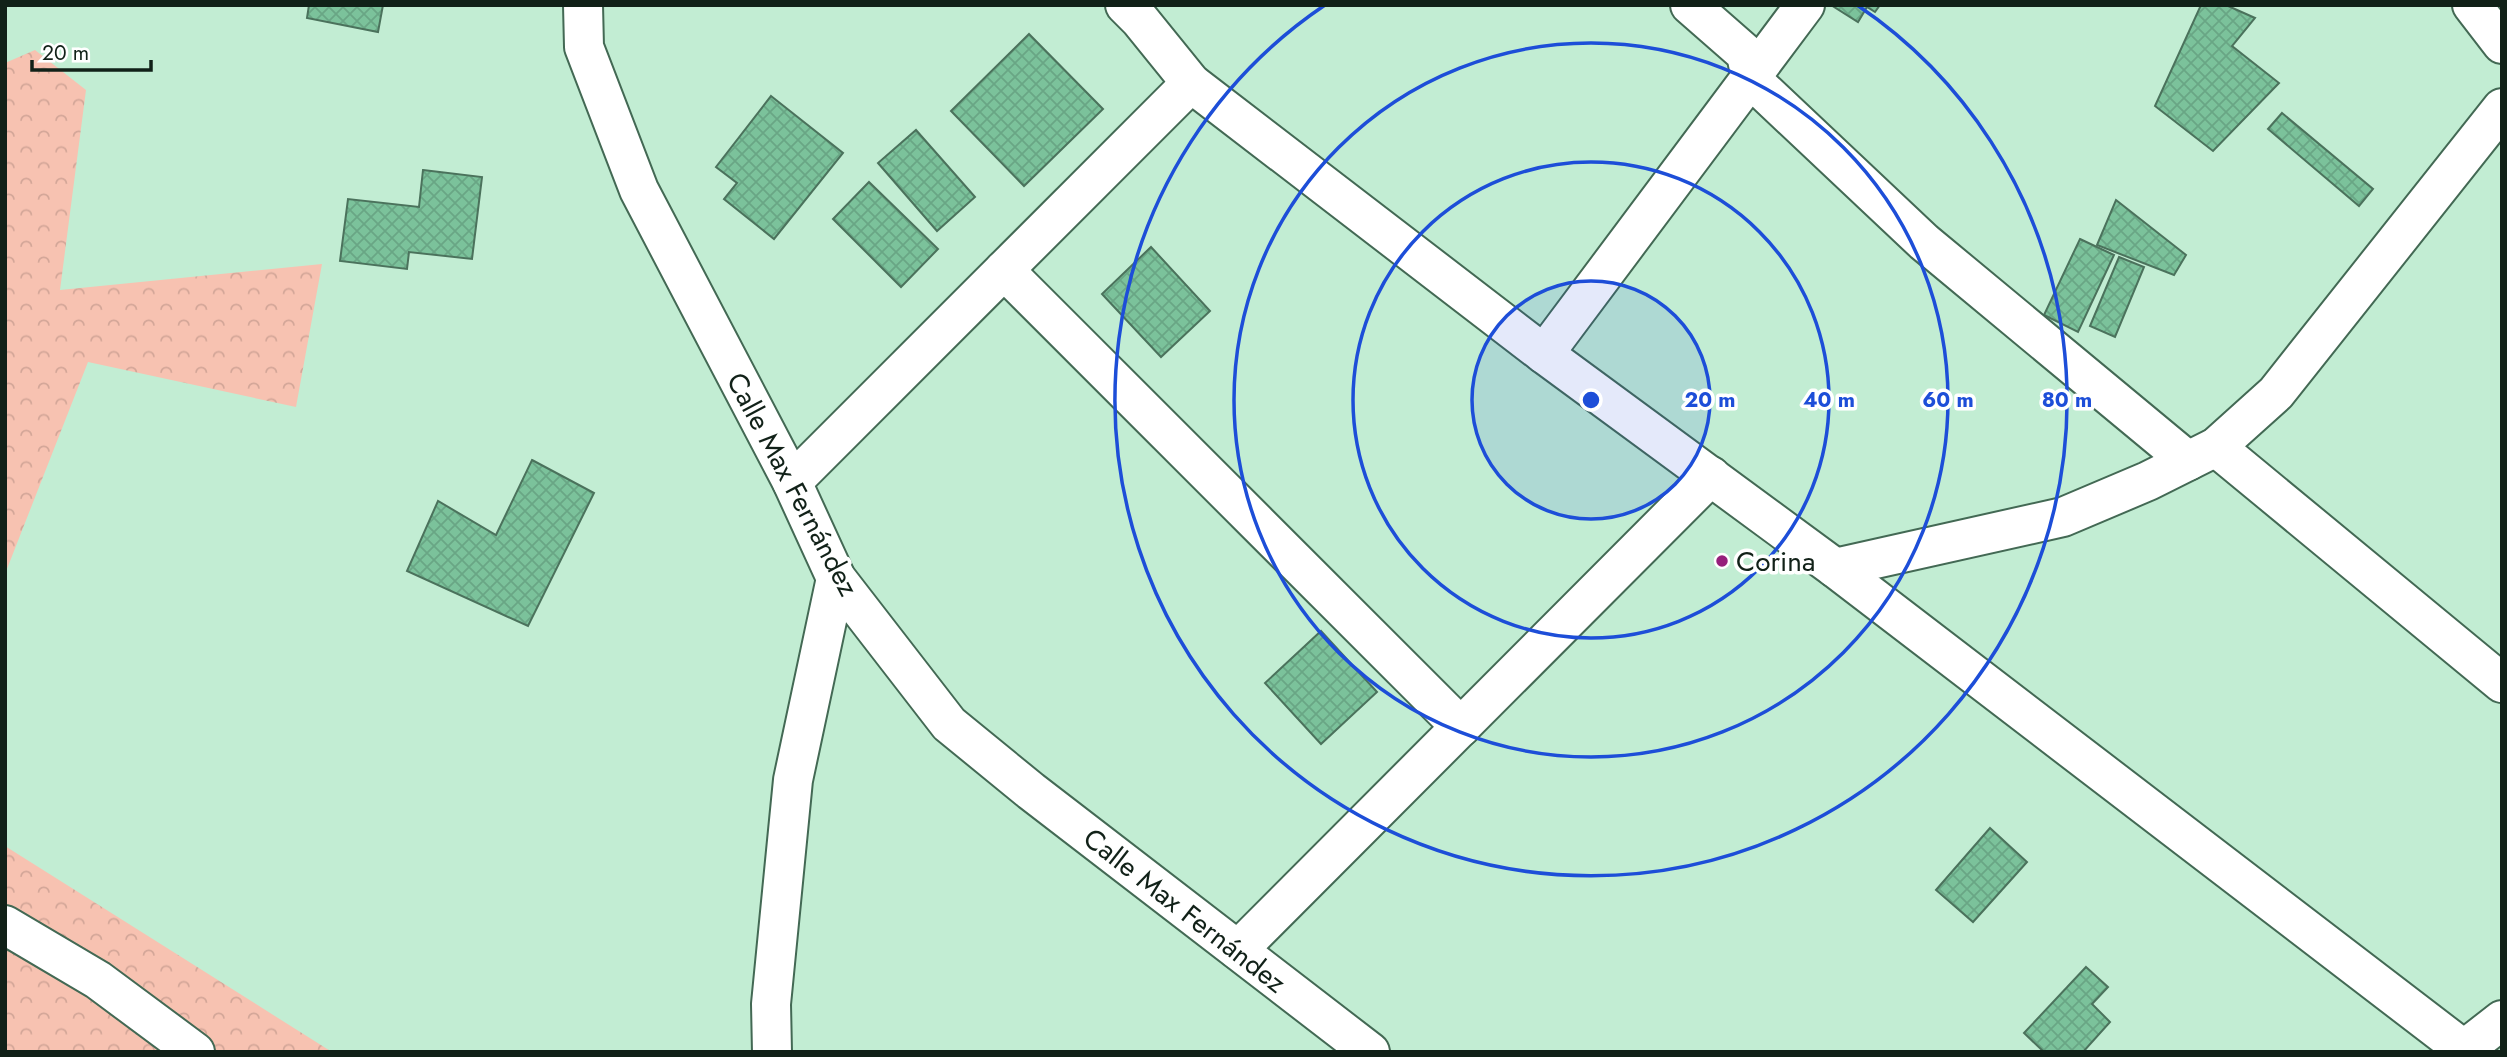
<svg xmlns="http://www.w3.org/2000/svg" width="2507" height="1057" font-family="Jost,sans-serif">
	<defs>
		<pattern id="forest-crowns" width="20" height="18" patternUnits="userSpaceOnUse" patternTransform="scale(1.75)"><rect width="20" height="18" fill="#f7c2b1"/><path d="M2 6a3 3 0 1 1 6 0M12 15a3 3 0 1 1 6 0" fill="none" stroke="#d3a698"/></pattern>
		<pattern id="building-cross-hatch" width="8" height="8" patternUnits="userSpaceOnUse" patternTransform="scale(1.75)"><rect width="8" height="8" fill="#7bc29b"/><path d="M0 0l8 8M0 8l8-8" fill="none" stroke="#69a685"/></pattern>
	</defs>
	<rect width="100%" height="100%" fill="#c2edd3"/>
	<g fill="url(#forest-crowns)">
		<polygon points="35,50 86,90 60,290 322,264 296,407 88,362 5,574 5,63"/>
		<polygon points="5,846 332,1052 5,1052"/>
	</g>
	<g fill="url(#building-cross-hatch)" stroke="#4b725c" stroke-width="2">
		<polygon points="309,5 383,5 378,32 307,18"/>
		<polygon points="1831,5 1880,5 1875,12 1867,7 1858,22"/>
		<polygon points="2201,5 2226,5 2255,18 2232,46 2279,83 2213,151 2155,106"/>
		<polygon points="1029,34 1103,109 1024,186 951,111"/>
		<polygon points="771,96 843,153 774,239 724,199 737,183 716,167"/>
		<polygon points="2282,113 2373,189 2359,206 2268,129"/>
		<polygon points="916,130 975,197 937,231 878,163"/>
		<polygon points="423,170 482,177 472,259 409,252 407,269 340,261 348,199 419,207"/>
		<polygon points="869,182 938,249 901,287 833,219"/>
		<polygon points="2116,200 2186,255 2174,275 2097,245"/>
		<polygon points="2080,239 2114,255 2078,332 2044,315"/>
		<polygon points="1151,247 1210,311 1161,357 1102,294"/>
		<polygon points="2119,257 2144,267 2115,337 2090,326"/>
		<polygon points="532,460 594,493 528,626 407,571 438,501 496,535"/>
		<polygon points="1321,631 1377,692 1321,744 1265,683"/>
		<polygon points="1990,828 2027,862 1973,922 1936,890"/>
		<polygon points="2086,967 2108,987 2092,1004 2110,1022 2083,1052 2044,1052 2024,1033"/>
	</g>
	<g fill="none" stroke-linecap="round" stroke-linejoin="round">
		<defs>
			<g id="minor">
				<polyline points="583,5 584,47 639,190 792,482 836,578 949,724 1031,791 1370,1052"/>
				<polyline points="1125,5 1140,20 1191,83 1544,354 1835,568 2467,1052"/>
				<polyline points="1690,5 1746,54 1751,79 1924,242 2188,461"/>
				<polyline points="2472,5 2502,44"/>
				<polyline points="1004,270 1461,727"/>
				<polyline points="1544,354 1805,5"/>
				<polyline points="2216,447 2502,683"/>
				<polyline points="792,482 1191,83"/>
				<polyline points="1835,568 2063,517 2148,481 2216,447 2276,393 2502,108"/>
				<polyline points="5,925 98,980 195,1052"/>
				<polyline points="1238,950 1711,476"/>
				<polyline points="772,1052 771,1004 793,780 836,578"/>
				<polyline points="2461,1052 2502,1020"/>
			</g>
		</defs>
		<use href="#minor" stroke="#436954" stroke-width="42"/>
		<use href="#minor" stroke="#fff" stroke-width="38"/>
	</g>
	<circle cx="1591" cy="400" r="119" fill="#1d4ed8" fill-opacity=".12"/>
	<g fill="none" stroke="#1d4ed8" stroke-width="3.5">
		<circle cx="1591" cy="400" r="119"/>
		<circle cx="1591" cy="400" r="238"/>
		<circle cx="1591" cy="400" r="357"/>
		<path d="M1857 5A476 476 0 1 1 1325 5"/>
	</g>
	<circle fill="#961f7b" stroke="#fff" stroke-width="2.5" cx="1722" cy="561" r="7"/>
	<g text-anchor="middle" stroke-width="7" stroke-linejoin="round" paint-order="stroke">
		<g font-size="28" fill="#112118" stroke="#fff">
			<text transform="translate(793 484) rotate(62)" y="10">Calle Max Fernández</text>
			<text transform="translate(1185 910) rotate(38)" y="10">Calle Max Fernández</text>
		</g>
		<g font-size="28" fill="#112118" stroke="#fff" text-anchor="start">
			<text x="1736" y="571">Corina</text>
		</g>
	</g>
	<circle cx="1591" cy="400" r="10" fill="#1d4ed8" stroke="#fff" stroke-width="3.5"/>
	<g font-size="21" text-anchor="middle" font-weight="bold" fill="#1d4ed8" stroke="#fff" stroke-width="7" stroke-linejoin="round" paint-order="stroke">
		<text x="1710" y="407">20 m</text>
		<text x="1829" y="407">40 m</text>
		<text x="1948" y="407">60 m</text>
		<text x="2067" y="407">80 m</text>
	</g>
	<rect width="2507" height="1057" fill="none" stroke="#112118" stroke-width="14"/>
	<path d="M32 60v10h119v-10" fill="none" stroke="#112118" stroke-width="3.5"/>
	<text x="42" y="60" font-size="21" fill="#112118" stroke="#ffffff" stroke-width="5" paint-order="stroke">20 m</text>
</svg>
